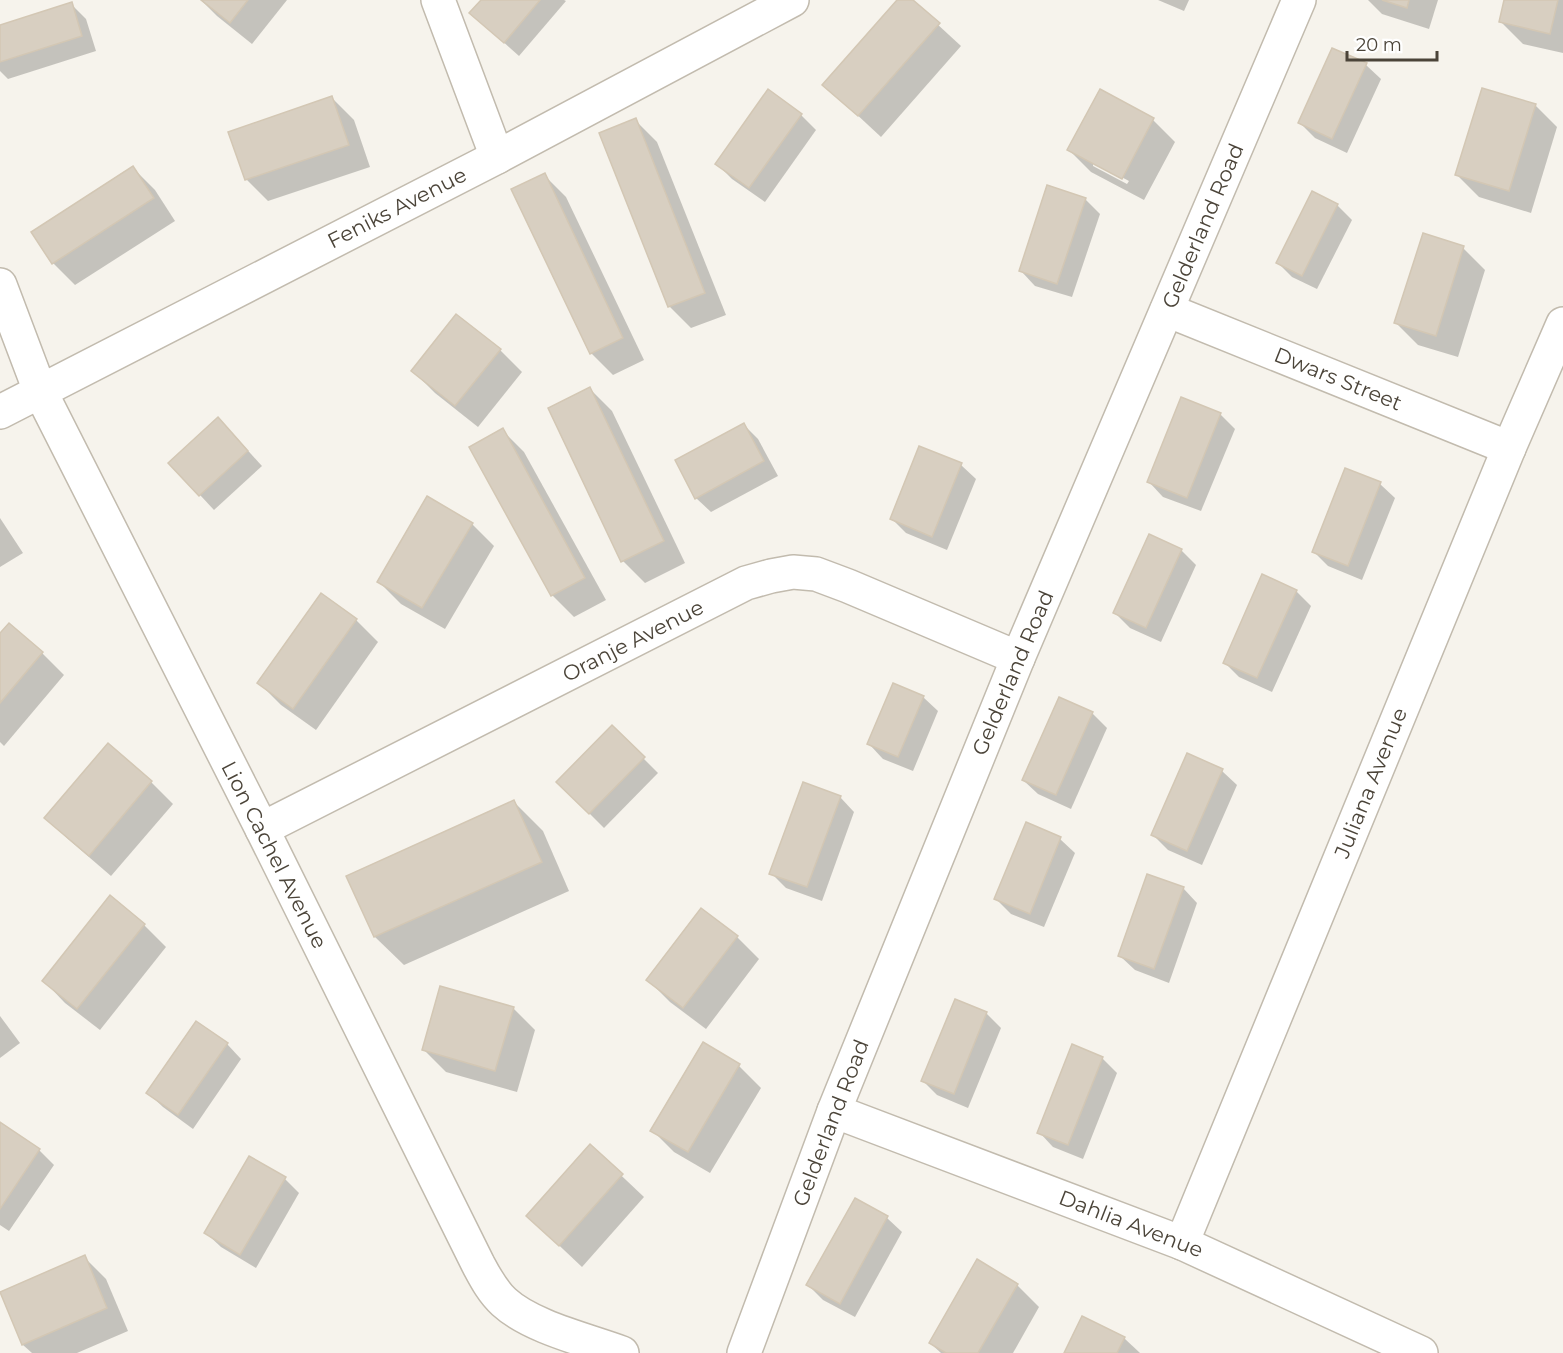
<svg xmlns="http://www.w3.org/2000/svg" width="1563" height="1353" font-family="Montserrat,sans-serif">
	<rect width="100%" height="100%" fill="#f6f3ec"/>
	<g fill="#0003" fill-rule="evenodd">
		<polygon points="201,0 287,0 252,44 217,16"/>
		<polygon points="483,0 564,0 566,1 519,56 471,13"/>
		<polygon points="899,0 911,0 961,46 881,137 825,85"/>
		<polygon points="1158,0 1189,0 1184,11"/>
		<polygon points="1368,0 1438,0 1429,29 1382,14"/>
		<polygon points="1506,0 1563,0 1563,53 1523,44 1501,22"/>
		<polygon points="71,4 86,19 96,51 8,79 0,71 0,27"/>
		<polygon points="1366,65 1381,79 1347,153 1315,138 1300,123"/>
		<path d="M1101,91L1153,120L1175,142L1144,200L1091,172L1069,150ZM1093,162L1129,181L1127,184L1093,166Z"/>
		<polygon points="332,98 354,120 370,167 268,201 246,179"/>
		<polygon points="1535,105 1557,127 1531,213 1479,197 1457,175"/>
		<polygon points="801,115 816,130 765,202 732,179 717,164"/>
		<polygon points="635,120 657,142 726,315 691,328 669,306"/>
		<polygon points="133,168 155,190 175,221 75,285 53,263 33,233"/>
		<polygon points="544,175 566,197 644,360 613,375 591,353"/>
		<polygon points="1085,199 1100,214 1072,297 1035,286 1021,271"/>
		<polygon points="1337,205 1352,220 1317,289 1292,277 1277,262"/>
		<polygon points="1463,248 1485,270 1458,357 1418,345 1396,323"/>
		<polygon points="500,350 522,372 478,427 435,393 413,371"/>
		<polygon points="590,389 612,411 685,563 645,583 623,561"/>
		<polygon points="1220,414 1235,429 1201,511 1163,497 1149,482"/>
		<polygon points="743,424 758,439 778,476 711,512 696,498"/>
		<polygon points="502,430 524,452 606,600 574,617 552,595"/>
		<polygon points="233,434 262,466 214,510 200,495"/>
		<polygon points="961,465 976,479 947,550 906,533 892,519"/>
		<polygon points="1346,470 1380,484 1395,498 1362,580 1328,566 1314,552"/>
		<polygon points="0,518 23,553 0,567"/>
		<polygon points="472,524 494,546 445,629 401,604 379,582"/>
		<polygon points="1150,536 1181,550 1196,565 1161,642 1130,628 1115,613"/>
		<polygon points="1296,591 1311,606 1272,692 1239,677 1224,662"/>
		<polygon points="356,620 378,642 316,730 281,705 259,683"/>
		<polygon points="0,636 42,653 64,675 4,746 0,742"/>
		<polygon points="923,697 938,711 913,771 883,759 869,744"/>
		<polygon points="1060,699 1092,713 1107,728 1071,809 1038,794 1023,780"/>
		<polygon points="612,727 658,773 604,828 558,782"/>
		<polygon points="108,745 151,782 173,804 111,876 68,839 46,818"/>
		<polygon points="1188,755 1222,771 1237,785 1202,865 1168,850 1153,835"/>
		<polygon points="840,797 854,812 822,901 786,888 771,873"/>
		<polygon points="514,802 543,831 569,891 404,965 375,937 348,877"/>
		<polygon points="1027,824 1060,839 1075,853 1044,927 1011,914 996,899"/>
		<polygon points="1183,888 1197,903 1169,983 1135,970 1120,956"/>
		<polygon points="110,897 144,925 166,947 100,1030 65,1003 44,981"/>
		<polygon points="737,937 759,959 706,1029 670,1002 648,980"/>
		<polygon points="513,1008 535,1030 517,1092 446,1072 424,1050"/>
		<polygon points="986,1013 1001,1028 968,1108 937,1095 923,1081"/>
		<polygon points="0,1016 20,1043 0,1058"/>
		<polygon points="227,1044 241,1059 193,1129 163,1107 148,1093"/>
		<polygon points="703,1044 739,1066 761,1088 710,1173 674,1152 652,1130"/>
		<polygon points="1102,1058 1117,1073 1083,1159 1053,1147 1039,1132"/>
		<polygon points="0,1125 39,1150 54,1165 9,1231 0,1225"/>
		<polygon points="590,1146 644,1197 582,1267 528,1216"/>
		<polygon points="285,1179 299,1193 256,1268 221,1247 206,1233"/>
		<polygon points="855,1200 887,1218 902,1232 855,1317 823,1300 808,1285"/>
		<polygon points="84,1257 106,1279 128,1331 77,1353 32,1353 23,1345 1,1293"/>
		<polygon points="1017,1285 1039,1307 1013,1353 941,1353 930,1343"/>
		<polygon points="1124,1338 1140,1353 1066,1353"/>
	</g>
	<g fill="#d8cfc1" stroke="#d3c7b4" stroke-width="1.5">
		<polygon points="201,0 248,0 230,23"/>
		<polygon points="481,0 540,0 504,43 469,13"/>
		<polygon points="897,0 913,0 940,23 858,116 822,85"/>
		<polygon points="1382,0 1409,0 1407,8"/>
		<polygon points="1504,0 1558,0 1550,34 1499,22"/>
		<polygon points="72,2 82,36 0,62 0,25"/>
		<polygon points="1332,48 1367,63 1332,139 1298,123"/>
		<polygon points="1482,88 1536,104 1509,191 1455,175"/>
		<polygon points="768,89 802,114 749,188 715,164"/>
		<polygon points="1100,89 1154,118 1122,179 1067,150"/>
		<polygon points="332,96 349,145 245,180 228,132"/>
		<polygon points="636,118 705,293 668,307 599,133"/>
		<polygon points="133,166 154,198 52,264 31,232"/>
		<polygon points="545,173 623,338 590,354 511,189"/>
		<polygon points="1047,185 1086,198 1057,284 1019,271"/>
		<polygon points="1312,191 1338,204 1302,276 1276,263"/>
		<polygon points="1423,233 1464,246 1436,336 1394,323"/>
		<polygon points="456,314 501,349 455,406 411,371"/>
		<polygon points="590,387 664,541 621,562 548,408"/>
		<polygon points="1181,397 1221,413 1187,498 1147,482"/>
		<polygon points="218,417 248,451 199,496 168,463"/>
		<polygon points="744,423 764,461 695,499 675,460"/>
		<polygon points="503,428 585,578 551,596 469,447"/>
		<polygon points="919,446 962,463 932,537 890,519"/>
		<polygon points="1345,468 1381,482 1348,566 1312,552"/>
		<polygon points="427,496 473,523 422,608 377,582"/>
		<polygon points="1149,534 1182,549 1146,628 1113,613"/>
		<polygon points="1262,574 1297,590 1257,678 1223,663"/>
		<polygon points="321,593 357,619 293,709 257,683"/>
		<polygon points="9,623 43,652 0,703 0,633"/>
		<polygon points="893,683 924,696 898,757 867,744"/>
		<polygon points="1059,697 1093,712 1056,795 1022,780"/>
		<polygon points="612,725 645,757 589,814 556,782"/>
		<polygon points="108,743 152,781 89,856 44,818"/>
		<polygon points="1187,753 1223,769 1187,851 1151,835"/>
		<polygon points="803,782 841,796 807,887 769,874"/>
		<polygon points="514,800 542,862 374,937 346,876"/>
		<polygon points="1026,822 1061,837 1030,914 994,899"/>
		<polygon points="1147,874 1184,887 1154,969 1118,956"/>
		<polygon points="110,895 145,924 77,1009 42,981"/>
		<polygon points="701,908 738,936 683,1008 646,980"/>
		<polygon points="440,986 514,1007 495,1071 422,1050"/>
		<polygon points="955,999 987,1012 954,1094 921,1081"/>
		<polygon points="196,1021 228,1043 178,1115 146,1093"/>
		<polygon points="703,1042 740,1064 688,1152 650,1131"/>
		<polygon points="1072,1044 1103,1057 1068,1145 1037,1133"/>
		<polygon points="0,1122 40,1149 0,1209"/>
		<polygon points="590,1144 623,1174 559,1246 526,1216"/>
		<polygon points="249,1156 286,1177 240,1255 204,1233"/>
		<polygon points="855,1198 888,1216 840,1304 806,1285"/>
		<polygon points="85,1255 107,1308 22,1345 0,1292"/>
		<polygon points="977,1259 1018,1284 978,1353 946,1353 929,1343"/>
		<polygon points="1082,1316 1125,1337 1117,1353 1064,1353"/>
	</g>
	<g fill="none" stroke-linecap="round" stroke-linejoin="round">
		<defs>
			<g id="minor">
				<polyline points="438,0 497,157"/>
				<path d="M0,285L40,391L262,829L478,1264C485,1277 492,1291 504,1302C531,1327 587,1340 622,1353"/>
				<polyline points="1167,310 1509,448"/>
				<polyline points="0,412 497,157 792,0"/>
				<polyline points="262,829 746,583 771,576 793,572 816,574 848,586 1018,658"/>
				<polyline points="834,1111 1182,1243 1421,1353"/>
				<polyline points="1182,1243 1509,448 1563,324"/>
				<polyline points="744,1353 834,1111 1018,658 1299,0"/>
			</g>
		</defs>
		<use href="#minor" stroke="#c2bbae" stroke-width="36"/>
		<use href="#minor" stroke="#fff" stroke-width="33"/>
	</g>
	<g text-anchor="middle" stroke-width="6" stroke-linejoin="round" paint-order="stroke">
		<g font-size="21" fill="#4b4439" stroke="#fff">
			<text transform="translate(397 208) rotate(-27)" y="7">Feniks Avenue</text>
			<text transform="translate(1203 226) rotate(-67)" y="7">Gelderland Road</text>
			<text transform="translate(1338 379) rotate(22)" y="7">Dwars Street</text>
			<text transform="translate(633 641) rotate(-27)" y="7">Oranje Avenue</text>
			<text transform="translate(1013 673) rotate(-67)" y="7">Gelderland Road</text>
			<text transform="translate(1371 783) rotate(-68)" y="7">Juliana Avenue</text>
			<text transform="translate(274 855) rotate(63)" y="7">Lion Cachel Avenue</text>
			<text transform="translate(831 1123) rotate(-69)" y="7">Gelderland Road</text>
			<text transform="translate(1131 1224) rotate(21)" y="7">Dahlia Avenue</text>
		</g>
	</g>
	<path d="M1347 51v9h90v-9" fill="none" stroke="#4b4439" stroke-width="3"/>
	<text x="1356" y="51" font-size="18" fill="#4b4439" stroke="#ffffff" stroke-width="4.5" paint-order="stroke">20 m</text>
</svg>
